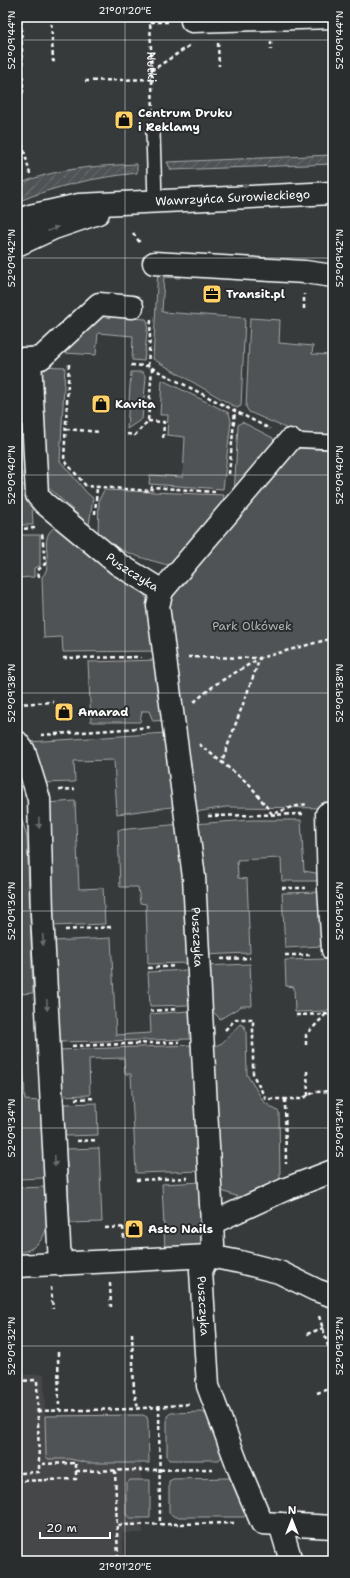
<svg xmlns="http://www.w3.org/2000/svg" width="350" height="1578" font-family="'Shantell Sans',sans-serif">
	<defs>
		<pattern id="garden-furrows" width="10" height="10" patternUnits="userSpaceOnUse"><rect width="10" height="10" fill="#505354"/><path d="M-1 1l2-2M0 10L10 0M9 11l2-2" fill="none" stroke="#6a6d6e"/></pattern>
	</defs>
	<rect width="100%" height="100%" fill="#373a3b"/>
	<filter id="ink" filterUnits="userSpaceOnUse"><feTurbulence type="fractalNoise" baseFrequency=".025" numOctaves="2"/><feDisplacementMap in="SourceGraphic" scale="8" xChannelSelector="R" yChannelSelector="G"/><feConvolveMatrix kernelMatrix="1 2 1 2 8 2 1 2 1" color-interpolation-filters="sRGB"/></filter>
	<g filter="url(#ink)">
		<polygon fill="#444748" points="44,1374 45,1415 139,1414 143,1533 123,1533 124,1561 17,1561 17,1375"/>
		<g fill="#505354" stroke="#a8a9aa">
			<polygon points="158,268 180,270 180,278 164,277 162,312 245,318 241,406 237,408 153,359"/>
			<polygon points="97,316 146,319 148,323 144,361 132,360 133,336 98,333 96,355 65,353"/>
			<polygon points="250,318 280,320 279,343 313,346 312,354 331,355 329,382 333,382 333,435 297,433 249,412 246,407"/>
			<polygon points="36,366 65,367 60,461 87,493 93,498 89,525 44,483"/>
			<polygon points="27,367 29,425 17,425 17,368"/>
			<polygon points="131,372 143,372 146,378 142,419 127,429"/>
			<polygon points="162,380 229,413 231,421 223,489 149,484 150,475 183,477 185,437 167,435 168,415 160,415"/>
			<polygon points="242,422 273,438 274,442 234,495 238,425"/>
			<polygon points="17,434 24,434 26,473 17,473"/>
			<polygon points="295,448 333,450 333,808 226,807 190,813 168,606 177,589"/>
			<polygon points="17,485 31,485 33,525 17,525"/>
			<path d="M104,490L224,495L220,515L175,567C146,559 122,554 98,536L99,500Z"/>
			<path d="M56,527L63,529L140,587L149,603L159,651L63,652L62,637L44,638L42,577C56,563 36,536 56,527Z"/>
			<polygon points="17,535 40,535 40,566 34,568 34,577 17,578"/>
			<polygon points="160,660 169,720 153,721 149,711 142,711 140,722 91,722 88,662"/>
			<polygon points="166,733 179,806 117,814 114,760 74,761 75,782 39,783 29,742"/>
			<polygon points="75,801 79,889 103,888 105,924 51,926 46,803"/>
			<polygon points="17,803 27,837 33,993 20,994 25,1100 40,1101 44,1104 48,1175 45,1178 17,1179"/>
			<polygon points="251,820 301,820 304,871 321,874 322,881 282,881 281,858 237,860 238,878 247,879 250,953 203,955 193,824"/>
			<polygon points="181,824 188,963 148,964 146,904 140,903 138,887 120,887 118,830"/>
			<polygon points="321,892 322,946 285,948 282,893"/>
			<polygon points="111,938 116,1035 151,1033 150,1014 189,1011 194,1014 196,1035 191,1039 57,1042 53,941"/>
			<polygon points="330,959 332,1004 327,1011 295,1012 294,987 286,986 285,960"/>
			<polygon points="250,964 252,1006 242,1006 220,1019 207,1005 203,966"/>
			<polygon points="188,970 190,1005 150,1006 148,972"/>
			<polygon points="240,1024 244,1026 246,1031 247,1075 264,1102 279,1112 280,1180 247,1200 219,1190 213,1047 222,1043"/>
			<polygon points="192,1045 203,1171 136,1173 131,1074 125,1074 124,1058 89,1059 90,1095 59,1096 58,1050"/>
			<polygon points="97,1103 98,1135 65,1136 64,1104"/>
			<polygon points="99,1148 102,1222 70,1223 66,1149"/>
			<polygon points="203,1182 207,1242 201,1249 165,1251 162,1184"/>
			<path d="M48,1187C49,1209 53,1235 32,1248C28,1251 21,1252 17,1253V1188Z"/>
			<polygon points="203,1412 209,1418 223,1455 219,1460 169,1460 167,1457 167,1416 171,1413"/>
			<polygon points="143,1415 147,1417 148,1421 149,1463 88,1463 70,1459 48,1459 46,1456 45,1416"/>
			<polygon points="230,1478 235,1482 247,1513 244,1517 175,1517 169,1513 169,1481 173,1479"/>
			<polygon points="130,1480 150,1480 150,1518 131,1518 126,1515 126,1484"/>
		</g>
		<g fill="url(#garden-furrows)" stroke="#a8a9aa">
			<polygon points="333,155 333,164 171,170 167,162"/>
			<path d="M137,164V173C94,178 57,185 17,202V185C54,168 97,166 137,164Z"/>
		</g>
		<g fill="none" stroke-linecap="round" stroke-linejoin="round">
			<defs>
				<g id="lane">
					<polyline points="153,133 155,201"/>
					<polyline points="290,440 333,442"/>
				</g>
				<g id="street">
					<polyline points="192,21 333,17"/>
					<polyline points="154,263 305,272 333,276"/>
					<path id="s2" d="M17,359H30L37,495L44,503L118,564L162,591"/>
					<polyline points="30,359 41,358 99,304 132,307"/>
					<path id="s3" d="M290,440L162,591L158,606L194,877L212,1223L213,1245L201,1271L208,1386L239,1469L262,1523L333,1527"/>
					<polyline points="17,742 24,751 39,799 42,913 60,1264"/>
					<polyline points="327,814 329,888 333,950"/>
					<polyline points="212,1223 286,1189 333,1171"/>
					<polyline points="17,1266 209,1256 240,1262 279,1272 316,1290 333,1296"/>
					<polyline points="280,1524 291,1561"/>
				</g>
				<g id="secondary">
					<path id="s4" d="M17,221L30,216L79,205L333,193"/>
					<polyline points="17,245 54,228 98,213"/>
				</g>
			</defs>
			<use href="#lane" stroke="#fff" stroke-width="16"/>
			<use href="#street" stroke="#fff" stroke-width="25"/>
			<use href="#secondary" stroke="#fff" stroke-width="25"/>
			<g stroke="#fff" stroke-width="2.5" stroke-dasharray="4 3" stroke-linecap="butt">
				<polyline points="51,17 53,61 56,61"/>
				<path id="s1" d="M150,17L153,114"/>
				<polyline points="150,22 169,22"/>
				<polyline points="271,41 271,50"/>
				<polyline points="218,43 219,66"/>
				<polyline points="151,71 192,44"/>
				<polyline points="85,81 151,79"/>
				<polyline points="17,107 23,91 21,17"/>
				<polyline points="17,123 30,174"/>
				<polyline points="133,233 141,244"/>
				<polyline points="304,309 304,294"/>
				<polyline points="69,364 64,460 86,486 151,491 152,487 215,492"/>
				<polyline points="131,365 148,366 270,429"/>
				<polyline points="148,366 151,320"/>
				<polyline points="148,421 164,422 163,440"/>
				<polyline points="66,429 100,432"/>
				<polyline points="127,434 135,435 148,421 152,368"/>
				<polyline points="229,474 235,411"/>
				<polyline points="95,514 97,487"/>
				<polyline points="17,529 37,528"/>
				<polyline points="39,577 38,570 45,564 42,532"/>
				<polyline points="188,657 260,658 222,761"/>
				<polyline points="63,658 141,657"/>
				<polyline points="194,702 216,684 260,658 333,638"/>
				<polyline points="17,704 54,702"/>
				<polyline points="41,735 152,727"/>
				<polyline points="199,744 250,785 272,814 293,807 307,804"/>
				<polyline points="59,790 75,789"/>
				<polyline points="208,816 305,814"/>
				<polyline points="282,888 306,888"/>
				<polyline points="65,930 111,927"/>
				<polyline points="285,955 310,955"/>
				<polyline points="221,959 250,958"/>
				<polyline points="148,968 176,966"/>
				<polyline points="150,1011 178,1009"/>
				<polyline points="296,1015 333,1014"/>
				<polyline points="225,1030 236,1019 253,1019 253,1075 266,1099 301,1099 315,1092 333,1091"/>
				<polyline points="306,1045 306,1035 325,1015"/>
				<polyline points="72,1046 179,1042"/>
				<polyline points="307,1071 308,1096"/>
				<polyline points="75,1099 96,1098"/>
				<polyline points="285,1099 286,1164"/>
				<polyline points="77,1141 98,1140"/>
				<polyline points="136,1180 188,1178"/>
				<polyline points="123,1227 124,1238"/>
				<polyline points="105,1228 128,1227"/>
				<polyline points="110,1283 111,1307"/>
				<polyline points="51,1287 53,1309"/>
				<polyline points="319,1316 333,1362"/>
				<polyline points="132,1333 134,1392 138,1408"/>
				<polyline points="307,1334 323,1328"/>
				<polyline points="58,1352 59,1410"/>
				<polyline points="17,1381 37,1380 39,1464 39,1472 19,1473"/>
				<polyline points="317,1393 333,1388"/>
				<polyline points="159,1405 160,1524"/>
				<polyline points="38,1411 132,1409 191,1404"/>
				<polyline points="333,1423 333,1426"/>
				<polyline points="115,1470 118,1561"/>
				<polyline points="76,1471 214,1469"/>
				<polyline points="17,1481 76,1479 76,1463 39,1464"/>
				<polyline points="118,1525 237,1523"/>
			</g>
			<use href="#lane" stroke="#2a2d2e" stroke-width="13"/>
			<use href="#street" stroke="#2a2d2e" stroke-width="22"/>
			<use href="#secondary" stroke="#2a2d2e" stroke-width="22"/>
		</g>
		<defs><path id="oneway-solid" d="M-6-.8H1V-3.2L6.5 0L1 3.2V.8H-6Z"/></defs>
		<g fill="#6a6c6d">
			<use href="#oneway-solid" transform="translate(53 229) rotate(-22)"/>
			<use href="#oneway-solid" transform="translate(39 823) rotate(88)"/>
			<use href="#oneway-solid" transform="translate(43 940) rotate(87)"/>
			<use href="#oneway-solid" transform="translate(47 1005) rotate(87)"/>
			<use href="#oneway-solid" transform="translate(55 1161) rotate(87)"/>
		</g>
	</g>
	<path fill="none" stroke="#fff" stroke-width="1" stroke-opacity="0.45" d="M125,17V1561M17,40H333M17,258H333M17,475H333M17,693H333M17,911H333M17,1128H333M17,1346H333"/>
	<defs>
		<symbol id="shop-square" viewBox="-11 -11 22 22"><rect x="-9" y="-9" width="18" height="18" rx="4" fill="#ffd166" stroke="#2a2d2e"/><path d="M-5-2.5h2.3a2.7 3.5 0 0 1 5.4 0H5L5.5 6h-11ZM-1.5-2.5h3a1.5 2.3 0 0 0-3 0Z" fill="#111"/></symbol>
		<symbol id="office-square" viewBox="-11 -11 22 22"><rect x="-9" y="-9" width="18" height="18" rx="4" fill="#ffd166" stroke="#2a2d2e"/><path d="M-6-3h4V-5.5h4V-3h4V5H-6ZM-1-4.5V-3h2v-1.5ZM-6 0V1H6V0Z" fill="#111"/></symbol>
	</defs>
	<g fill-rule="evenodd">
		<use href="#shop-square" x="113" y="109" width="22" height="22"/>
		<use href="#office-square" x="201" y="283" width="22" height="22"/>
		<use href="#shop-square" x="90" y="393" width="22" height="22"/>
		<use href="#shop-square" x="53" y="701" width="22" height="22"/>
		<use href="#shop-square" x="123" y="1218" width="22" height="22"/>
	</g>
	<g text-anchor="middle" stroke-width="4" stroke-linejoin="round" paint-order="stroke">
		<g font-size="12" fill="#fff" stroke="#2a2d2e">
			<text dy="4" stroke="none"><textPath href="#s1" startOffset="50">Nutki</textPath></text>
			<text dy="4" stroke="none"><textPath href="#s4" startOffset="218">Wawrzyńca Surowieckiego</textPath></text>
			<text dy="4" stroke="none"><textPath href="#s2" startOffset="272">Puszczyka</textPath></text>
			<text dy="4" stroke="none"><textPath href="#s3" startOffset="547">Puszczyka</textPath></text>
			<text dy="4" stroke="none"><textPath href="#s3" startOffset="919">Puszczyka</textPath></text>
		</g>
		<g font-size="12" font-weight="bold" fill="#fff" stroke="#2a2d2e" text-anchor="start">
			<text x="138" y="117">Centrum Druku<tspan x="138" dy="14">i Reklamy</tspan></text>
			<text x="226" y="298">Transit.pl</text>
			<text x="115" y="408">Kavita</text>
			<text x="78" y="716">Amarad</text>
			<text x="148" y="1233">Asto Nails</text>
		</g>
		<g font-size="12" fill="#b0b2b2" stroke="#2a2d2e">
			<text x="252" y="630">Park Olkówek</text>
		</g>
	</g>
	<rect width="350" height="1578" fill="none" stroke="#2a2d2e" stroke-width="44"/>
	<g transform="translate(292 1520)" stroke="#2a2d2e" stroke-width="3" paint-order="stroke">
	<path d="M0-3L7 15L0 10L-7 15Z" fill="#ffffff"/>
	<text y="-6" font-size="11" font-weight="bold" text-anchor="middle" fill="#ffffff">N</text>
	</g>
	<path d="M40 1532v6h70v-6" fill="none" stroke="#ffffff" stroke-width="2"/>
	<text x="46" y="1532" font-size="12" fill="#ffffff" stroke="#2a2d2e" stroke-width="3" paint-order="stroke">20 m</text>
	<rect x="22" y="22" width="306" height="1534" fill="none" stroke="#fff" stroke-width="1.5"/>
	<g font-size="10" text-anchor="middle" fill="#fff">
		<text x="125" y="14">21°01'20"E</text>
		<text transform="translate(11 40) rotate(-90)" y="4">52°09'44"N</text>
		<text transform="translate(339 40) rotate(-90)" y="4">52°09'44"N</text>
		<text transform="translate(11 258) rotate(-90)" y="4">52°09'42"N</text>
		<text transform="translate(339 258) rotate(-90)" y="4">52°09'42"N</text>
		<text transform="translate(11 475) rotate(-90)" y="4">52°09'40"N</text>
		<text transform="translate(339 475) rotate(-90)" y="4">52°09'40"N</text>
		<text transform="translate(11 693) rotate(-90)" y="4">52°09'38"N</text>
		<text transform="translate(339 693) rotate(-90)" y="4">52°09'38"N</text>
		<text transform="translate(11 911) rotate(-90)" y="4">52°09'36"N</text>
		<text transform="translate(339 911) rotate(-90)" y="4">52°09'36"N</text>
		<text transform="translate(11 1128) rotate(-90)" y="4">52°09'34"N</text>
		<text transform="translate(339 1128) rotate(-90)" y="4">52°09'34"N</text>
		<text transform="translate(11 1346) rotate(-90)" y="4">52°09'32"N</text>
		<text transform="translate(339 1346) rotate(-90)" y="4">52°09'32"N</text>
		<text x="125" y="1570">21°01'20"E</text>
	</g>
</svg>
